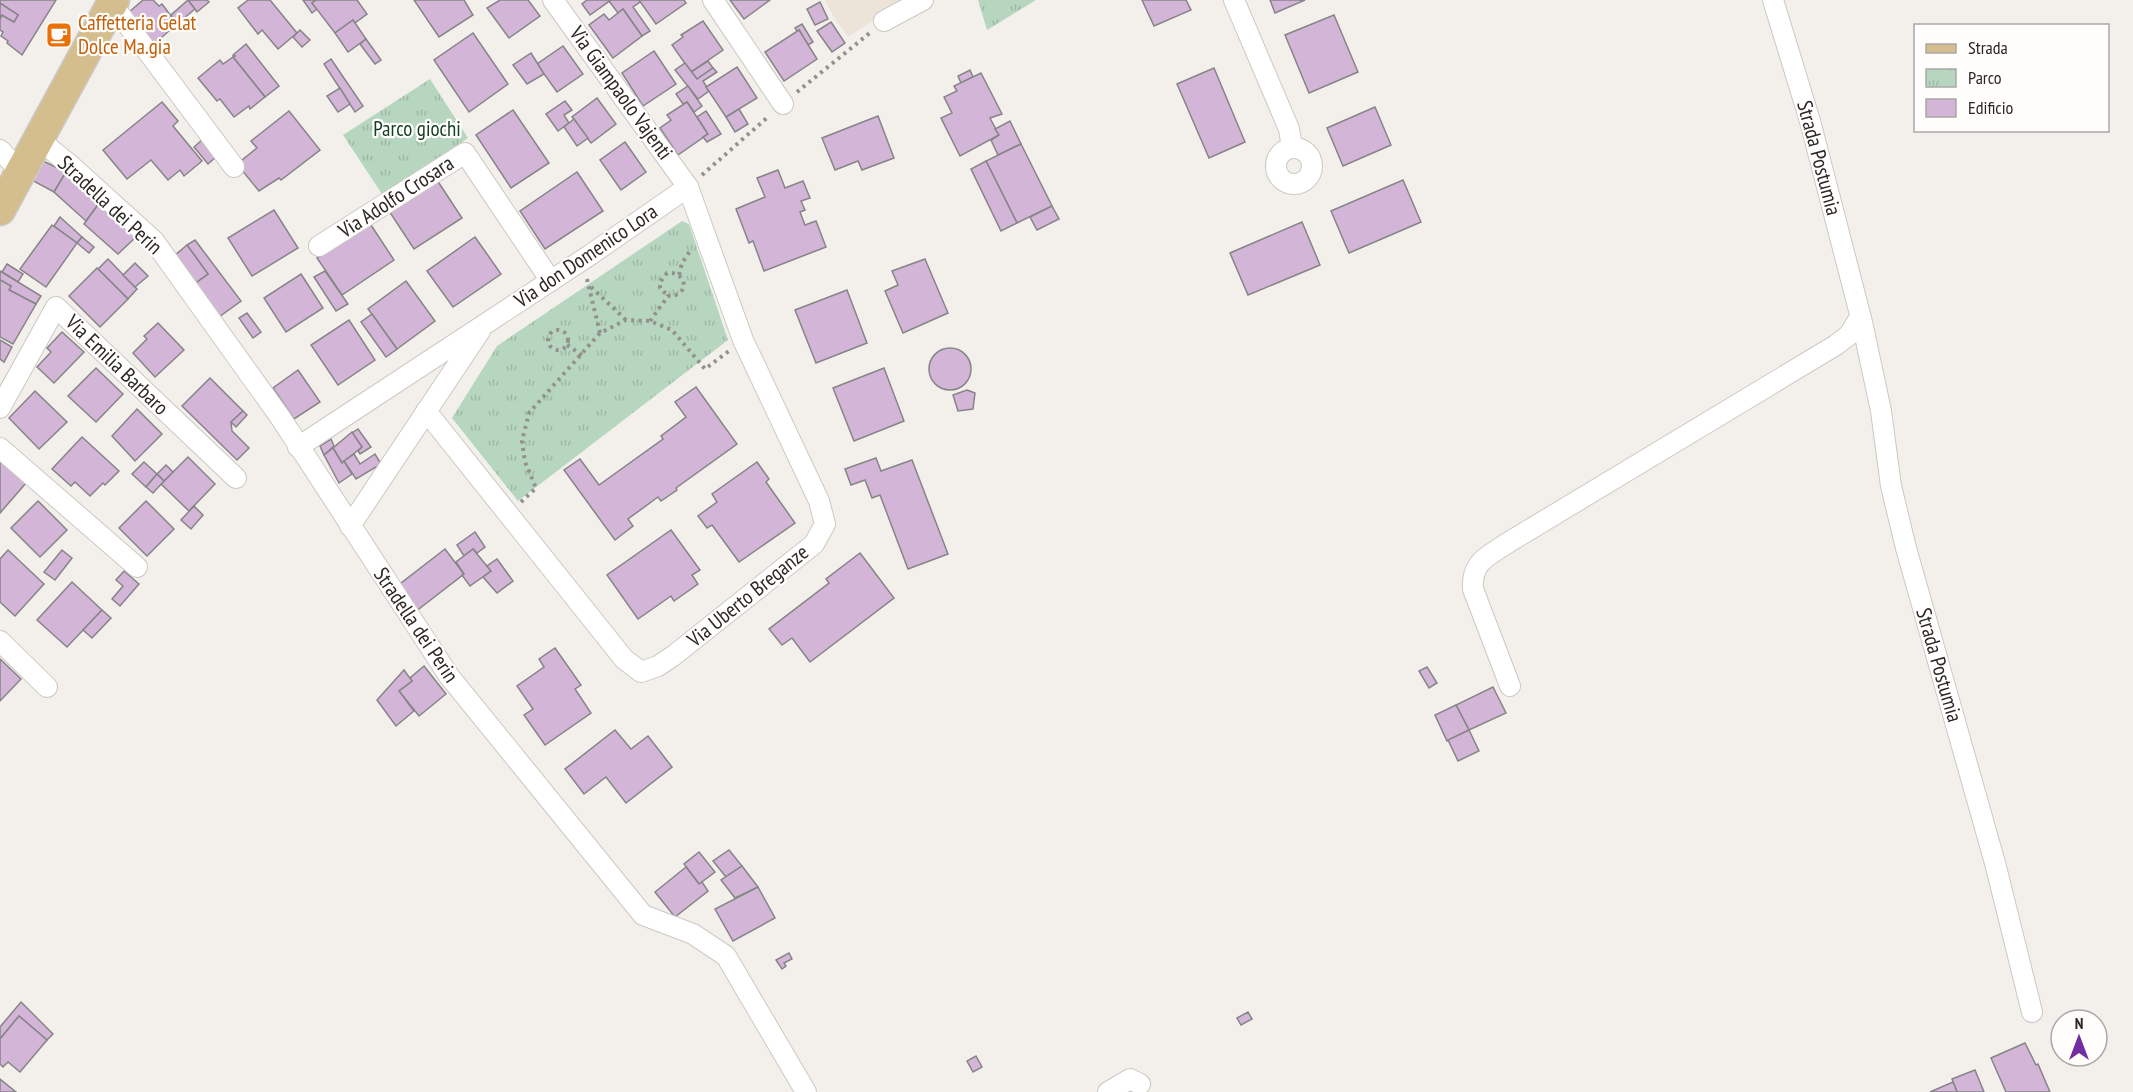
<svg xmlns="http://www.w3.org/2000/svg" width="2133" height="1092" font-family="'PT Sans Narrow',sans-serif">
	<defs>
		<pattern id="park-tufts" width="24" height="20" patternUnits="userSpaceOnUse" patternTransform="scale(1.5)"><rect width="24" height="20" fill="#b7d6bf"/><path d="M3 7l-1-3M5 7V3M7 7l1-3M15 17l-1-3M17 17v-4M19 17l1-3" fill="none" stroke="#9db8a4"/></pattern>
	</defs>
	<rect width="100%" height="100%" fill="#f3f0ec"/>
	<polygon fill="#ece4d9" points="825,0 903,0 848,37 835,19"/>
	<g fill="url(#park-tufts)">
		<polygon points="978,0 1036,0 987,30"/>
		<polygon points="430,79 468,138 382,194 343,135"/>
		<polygon points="682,221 689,224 728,340 518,501 452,418 497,346"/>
	</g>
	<g fill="#d2b5d7" stroke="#878488" stroke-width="1.5">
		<polygon points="0,0 56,0 22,55 7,43 8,41 1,36 3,32 0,30 0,19 2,15 14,22 18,15 0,3"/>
		<polygon points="143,0 153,0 159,6 162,4 177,24 154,44 128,13"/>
		<polygon points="188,0 207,0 209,2 197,12"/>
		<polygon points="188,0 195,9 177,24 171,15"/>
		<polygon points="248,0 270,0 297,33 278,49 262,30 258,34 238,8"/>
		<polygon points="303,0 316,0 312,3 317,9 312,13"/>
		<polygon points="316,0 357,0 367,14 355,23 353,20 335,33 312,3"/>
		<polygon points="414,0 464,0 473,15 439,37"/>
		<polygon points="500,0 528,0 540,16 509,38 487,8"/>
		<polygon points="587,0 611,0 590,15 582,4"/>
		<polygon points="611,0 639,0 640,2 633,7 650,31 642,36 623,9 618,13 609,1"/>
		<polygon points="639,0 684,0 686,3 656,24"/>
		<polygon points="730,0 770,0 744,19"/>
		<polygon points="1142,0 1186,0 1191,10 1154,26"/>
		<polygon points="1270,0 1305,0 1275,13"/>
		<polygon points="820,2 828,19 815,25 807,9"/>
		<polygon points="0,3 18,15 14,22 2,15 0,19"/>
		<polygon points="623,9 642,36 613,58 589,25 604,14 609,20"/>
		<polygon points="1334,15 1358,72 1309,93 1285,35"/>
		<polygon points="353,20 366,39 348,52 335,33"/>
		<polygon points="703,21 723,50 691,72 672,45 683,37 681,35"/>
		<polygon points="831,22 845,43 832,52 817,31"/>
		<polygon points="802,24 813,42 808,45 799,30 797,31 795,28"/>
		<polygon points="300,30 310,40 302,47 293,37"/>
		<polygon points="799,30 817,59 784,81 765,52"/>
		<polygon points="473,33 508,84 469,112 434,60"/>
		<polygon points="366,39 381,60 375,64 360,44"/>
		<polygon points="246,44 279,86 265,97 233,57 235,56 233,55"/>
		<polygon points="563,46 583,74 557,92 537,64"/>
		<polygon points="654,51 676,84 643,106 622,73"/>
		<polygon points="531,53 544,74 527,84 513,65"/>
		<polygon points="233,57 265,97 250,109 249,106 234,117 220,99 217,101 198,78 220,60 223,64"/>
		<polygon points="331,59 363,106 355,112 324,64"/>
		<polygon points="708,61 713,68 697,79 691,72"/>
		<polygon points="685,63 697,79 713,68 717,72 703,81 709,91 698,99 675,70"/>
		<polygon points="737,67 757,98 726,117 706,87"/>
		<polygon points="1214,68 1245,142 1209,158 1177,84"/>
		<polygon points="970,70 973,77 961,83 958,76"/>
		<polygon points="981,73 1002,114 990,118 999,135 960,156 941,118 952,113 944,97 957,91 954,86"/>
		<polygon points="688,86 702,106 694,112 687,102 683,104 676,94"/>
		<polygon points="340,88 350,104 338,112 327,96"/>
		<polygon points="597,98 616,124 591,143 572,117"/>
		<polygon points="565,101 572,110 564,115 569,123 558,131 546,114"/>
		<polygon points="162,102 178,121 173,126 202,161 184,176 180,170 168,180 151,160 127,179 103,150"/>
		<polygon points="687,102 708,134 678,155 660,128 671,120 667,115"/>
		<polygon points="1375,107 1391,145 1343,166 1327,128"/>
		<polygon points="739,109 748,124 735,132 726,117"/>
		<polygon points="513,110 549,163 511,188 476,135"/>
		<polygon points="289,111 320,150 281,180 279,178 259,191 237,164 257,148 251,141"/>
		<polygon points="706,111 721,134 707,142 703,137 708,134 697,117"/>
		<polygon points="878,116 894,158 862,170 858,161 835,170 822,138"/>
		<polygon points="574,119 588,138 577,146 564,127"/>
		<polygon points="1010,121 1021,144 998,155 991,140 999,135 995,129"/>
		<polygon points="203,139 217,156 208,164 194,147"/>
		<polygon points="625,142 646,172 621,190 600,160"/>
		<polygon points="1021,144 1052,206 1017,223 986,161"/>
		<polygon points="39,159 66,172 54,192 28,178"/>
		<polygon points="986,161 1017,223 1001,231 971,169"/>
		<polygon points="778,170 785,188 803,181 810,198 801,201 805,210 800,212 805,225 816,221 826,247 764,271 753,241 749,243 736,209 765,197 757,178"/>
		<polygon points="66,172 100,202 86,221 54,192"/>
		<polygon points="577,172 603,211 545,249 520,211"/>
		<polygon points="437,180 462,218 414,249 389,211"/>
		<polygon points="1403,180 1421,222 1349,253 1331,211"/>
		<polygon points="100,202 138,235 118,254 84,224"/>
		<polygon points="1052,206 1059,219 1037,230 1030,217"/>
		<polygon points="274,210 298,248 252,276 228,238"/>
		<polygon points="60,217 82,237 77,243 54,226"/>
		<polygon points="369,222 394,260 342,295 317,258"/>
		<polygon points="1302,222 1320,265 1248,295 1230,253"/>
		<polygon points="52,225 77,243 46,287 20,269"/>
		<polygon points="82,237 94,247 89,253 77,243"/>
		<polygon points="475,237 501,274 453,307 427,271"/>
		<polygon points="195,240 241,301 219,317 194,284 208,274 187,245"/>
		<polygon points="187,245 208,274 194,284 174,256"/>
		<polygon points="108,259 137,289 128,299 98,269"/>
		<polygon points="925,259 948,313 903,333 885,291 898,285 892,271"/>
		<polygon points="135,263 148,276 135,287 123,275"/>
		<polygon points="7,264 23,274 18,282 2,272"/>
		<polygon points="97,268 128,299 100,327 69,296"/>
		<polygon points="0,271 41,296 36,304 9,290 11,286 0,280"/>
		<polygon points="325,271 348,304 336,311 314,277"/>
		<polygon points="301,274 323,308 286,332 264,298"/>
		<polygon points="0,280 11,286 9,290 36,304 13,344 0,337"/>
		<polygon points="406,281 435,321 397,349 368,309"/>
		<polygon points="847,290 867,343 816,363 795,310"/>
		<polygon points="247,313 261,332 253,338 239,318"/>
		<polygon points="372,314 397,349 386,357 361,322"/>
		<polygon points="349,320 375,360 338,385 311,345"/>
		<polygon points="158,323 184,350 155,377 133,353 147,339 144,336"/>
		<polygon points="62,332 84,352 54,383 37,367 51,352 47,348"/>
		<polygon points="0,340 12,347 4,362 0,359"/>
		<circle cx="950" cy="369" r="21"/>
		<polygon points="96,368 123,394 96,422 68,396"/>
		<polygon points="884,368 904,421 854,441 833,388"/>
		<polygon points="298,370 320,402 294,419 273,388"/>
		<polygon points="210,378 243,411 231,422 232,431 249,448 237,460 182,406"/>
		<polygon points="696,387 737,444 676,488 677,490 661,501 658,497 628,519 633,526 615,540 564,470 580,459 599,485 663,439 661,436 686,417 675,402"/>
		<polygon points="967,390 975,393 973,409 958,411 953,395"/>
		<polygon points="35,391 67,422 39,449 9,418"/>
		<polygon points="137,409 162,434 135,461 112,436"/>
		<polygon points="243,411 247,415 236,427 231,422"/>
		<polygon points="358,429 371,447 360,454 358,451 362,447 352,433"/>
		<polygon points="352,432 362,447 342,463 333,448"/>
		<polygon points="82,437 119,471 105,485 103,483 90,496 75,482 71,486 52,469"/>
		<polygon points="331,439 334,446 324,455 320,446"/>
		<polygon points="333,448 342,463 344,461 352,474 339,483 324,455"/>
		<polygon points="354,454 360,464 375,454 381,464 356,479 344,461"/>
		<polygon points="188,457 215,484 189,511 161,484"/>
		<polygon points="876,458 881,471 912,460 948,554 908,569 880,495 872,498 865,480 851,485 845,469"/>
		<polygon points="0,461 26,483 0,513"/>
		<polygon points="144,462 157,474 146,487 132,474"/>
		<polygon points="757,462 769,479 766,482 795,523 739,562 712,525 707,528 698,516 717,502 712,494"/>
		<polygon points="166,465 173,472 164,481 157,474"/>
		<polygon points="157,474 164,481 153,493 146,487"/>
		<polygon points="38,501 67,530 40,557 11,528"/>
		<polygon points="146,501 174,529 147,556 119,528"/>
		<polygon points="194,506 203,515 191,529 181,520"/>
		<polygon points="671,530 700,570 692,575 698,584 674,601 671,596 638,619 607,575"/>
		<polygon points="475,532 485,547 477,553 473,549 464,556 457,545"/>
		<polygon points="445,549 464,574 415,612 396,587"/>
		<polygon points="473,549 491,571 470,586 462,575 464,574 456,562"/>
		<polygon points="8,550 44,584 15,616 0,602 0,559"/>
		<polygon points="62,550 72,558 55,580 44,572"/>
		<polygon points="860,553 894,598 810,662 792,638 782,645 769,629 829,583 826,579"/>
		<polygon points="497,559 513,581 497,593 483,577 491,571 487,566"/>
		<polygon points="124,571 139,584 120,606 112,599 123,586 116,580"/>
		<polygon points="72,582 102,610 67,647 37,620"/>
		<polygon points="102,610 111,618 92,638 83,630"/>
		<polygon points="555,648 581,685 575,689 591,713 545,745 524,715 533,709 517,686 544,667 539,659"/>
		<polygon points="0,659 21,679 0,701"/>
		<polygon points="424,666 446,694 419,716 399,691 412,681 410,678"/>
		<polygon points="1427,667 1437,683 1429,688 1419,671"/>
		<polygon points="404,670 412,681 399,691 414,711 396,726 377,700"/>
		<polygon points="1493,687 1506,713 1469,730 1456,705"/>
		<polygon points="1456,705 1469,730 1447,741 1435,715"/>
		<polygon points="615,730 631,749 648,736 672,767 626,803 606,777 584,794 565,769"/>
		<polygon points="1469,730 1479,751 1458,761 1448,740"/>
		<polygon points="729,850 742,866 726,877 713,861"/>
		<polygon points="699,852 715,872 699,884 684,864"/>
		<polygon points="742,866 758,887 735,898 721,880"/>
		<polygon points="686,867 699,884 702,882 708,891 675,917 655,892"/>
		<polygon points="758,887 775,918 733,941 715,909"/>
		<polygon points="789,953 792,959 784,963 786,966 782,969 776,960"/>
		<polygon points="21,1002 53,1034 47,1040 19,1016 0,1039 0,1027"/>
		<polygon points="1248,1012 1252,1019 1241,1025 1237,1018"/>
		<polygon points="19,1016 47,1040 20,1072 8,1062 3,1067 0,1064 0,1039"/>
		<polygon points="2025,1043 2036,1065 2038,1064 2050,1092 2006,1092 1991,1058"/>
		<polygon points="976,1056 982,1067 973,1072 967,1061"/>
		<polygon points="1975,1070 1984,1092 1957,1092 1952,1079"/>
		<polygon points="0,1079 16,1092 0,1092"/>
		<polygon points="1953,1082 1957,1092 1930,1092"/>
	</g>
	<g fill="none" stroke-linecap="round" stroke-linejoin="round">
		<defs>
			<g id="street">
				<polyline points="713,0 783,104"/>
				<polyline points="1234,0 1289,129 1292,147"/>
				<polyline points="1773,0 1810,121 1862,322 1881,411 1891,486 1906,548 1995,863 2032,1012"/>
				<polyline points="112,4 234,167"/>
				<polyline points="884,21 923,0"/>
				<polyline points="38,139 69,164 154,241 280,417 449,676 643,915 693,934 726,956 806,1092"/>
				<circle cx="1294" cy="166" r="18"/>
				<polyline points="0,150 20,171"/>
				<polyline points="319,246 465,153 551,281"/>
				<polyline points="0,408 56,307 236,478"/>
				<polyline points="426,411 624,659 641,672 658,666 673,656 814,544 825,524 819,501 743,340 688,187 553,0"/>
				<polyline points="298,447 590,255 688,187"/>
				<polyline points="0,448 137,567"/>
				<polyline points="350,526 480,331"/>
				<polyline points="0,641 47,687"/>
				<path d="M1510,686L1473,589C1471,561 1489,556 1509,542L1836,345L1849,335L1860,317"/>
				<polyline points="1108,1092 1130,1079 1140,1084"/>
			</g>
			<polyline id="primary" points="0,210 114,0"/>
		</defs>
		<use href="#street" stroke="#ccc9c4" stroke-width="22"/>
		<use href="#primary" stroke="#cccbcb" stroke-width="33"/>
		<g stroke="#93918e" stroke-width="4" stroke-dasharray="3 4.5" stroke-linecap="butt">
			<polyline points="797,92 871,32"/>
			<polyline points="702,175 769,116"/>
			<polyline points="679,275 682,263 690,251"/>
			<polyline points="587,279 600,333"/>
			<polyline points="591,287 626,320"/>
			<path d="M650,321L668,296C690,297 688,271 667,273L660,282V288L668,296"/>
			<circle cx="558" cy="340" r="10"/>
			<polyline points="567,345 582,355"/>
			<polyline points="521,502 536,488 525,462 522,441 529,413 600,333 626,320 650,321 672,330 705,369 729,351"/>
		</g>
		<use href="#street" stroke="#fff" stroke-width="20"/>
		<use href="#primary" stroke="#d5be8e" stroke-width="30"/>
	</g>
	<defs>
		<symbol id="cafe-square" viewBox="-11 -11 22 22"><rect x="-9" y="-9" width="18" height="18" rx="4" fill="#e8710a" stroke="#fffefc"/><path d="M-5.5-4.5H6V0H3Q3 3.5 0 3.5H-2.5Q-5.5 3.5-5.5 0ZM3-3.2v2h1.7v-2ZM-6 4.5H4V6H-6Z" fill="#fff"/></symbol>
	</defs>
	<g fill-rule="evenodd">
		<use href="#cafe-square" x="44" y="20" width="30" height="30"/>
	</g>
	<g text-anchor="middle" stroke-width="4.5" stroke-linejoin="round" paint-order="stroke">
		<g font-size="21" fill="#c56008" stroke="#fffefc" text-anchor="start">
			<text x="78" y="30">Caffetteria Gelat<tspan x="78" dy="24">Dolce Ma.gia</tspan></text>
		</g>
		<g font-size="21" fill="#292826" stroke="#fffefc">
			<text transform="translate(621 93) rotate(54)" y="7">Via Giampaolo Vajenti</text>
			<text transform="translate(1819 158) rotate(75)" y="7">Strada Postumia</text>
			<text transform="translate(396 197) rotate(-33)" y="7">Via Adolfo Crosara</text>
			<text transform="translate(110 205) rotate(43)" y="7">Stradella dei Perin</text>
			<text transform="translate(586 256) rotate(-34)" y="7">Via don Domenico Lora</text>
			<text transform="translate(117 365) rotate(44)" y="7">Via Emilia Barbaro</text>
			<text transform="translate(748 596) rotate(-39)" y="7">Via Uberto Breganze</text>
			<text transform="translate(416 625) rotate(56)" y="7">Stradella dei Perin</text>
			<text transform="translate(1939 665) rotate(74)" y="7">Strada Postumia</text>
		</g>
		<g font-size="21" fill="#123f24" stroke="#fffefc">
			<text x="417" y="136">Parco giochi</text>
		</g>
	</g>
	<rect x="1914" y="24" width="195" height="108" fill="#fffefc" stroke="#a9a8a6" stroke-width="1.5"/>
	<rect x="1926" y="44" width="30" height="9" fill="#d5be8e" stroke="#a9a8a6" stroke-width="1.5"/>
	<text x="1968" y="54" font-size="18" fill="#292826">Strada</text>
	<rect x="1926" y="69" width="30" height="18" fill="url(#park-tufts)" stroke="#a9a8a6" stroke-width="1.5"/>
	<text x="1968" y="84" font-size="18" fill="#292826">Parco</text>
	<rect x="1926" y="99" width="30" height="18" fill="#d2b5d7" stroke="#a9a8a6" stroke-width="1.5"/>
	<text x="1968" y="114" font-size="18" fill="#292826">Edificio</text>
	<g transform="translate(2079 1038)"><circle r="28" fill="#fffefc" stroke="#a9a8a6" stroke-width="1.5"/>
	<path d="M0-4.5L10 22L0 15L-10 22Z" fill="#722da0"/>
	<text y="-9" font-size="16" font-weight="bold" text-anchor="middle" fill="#292826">N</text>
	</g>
</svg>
